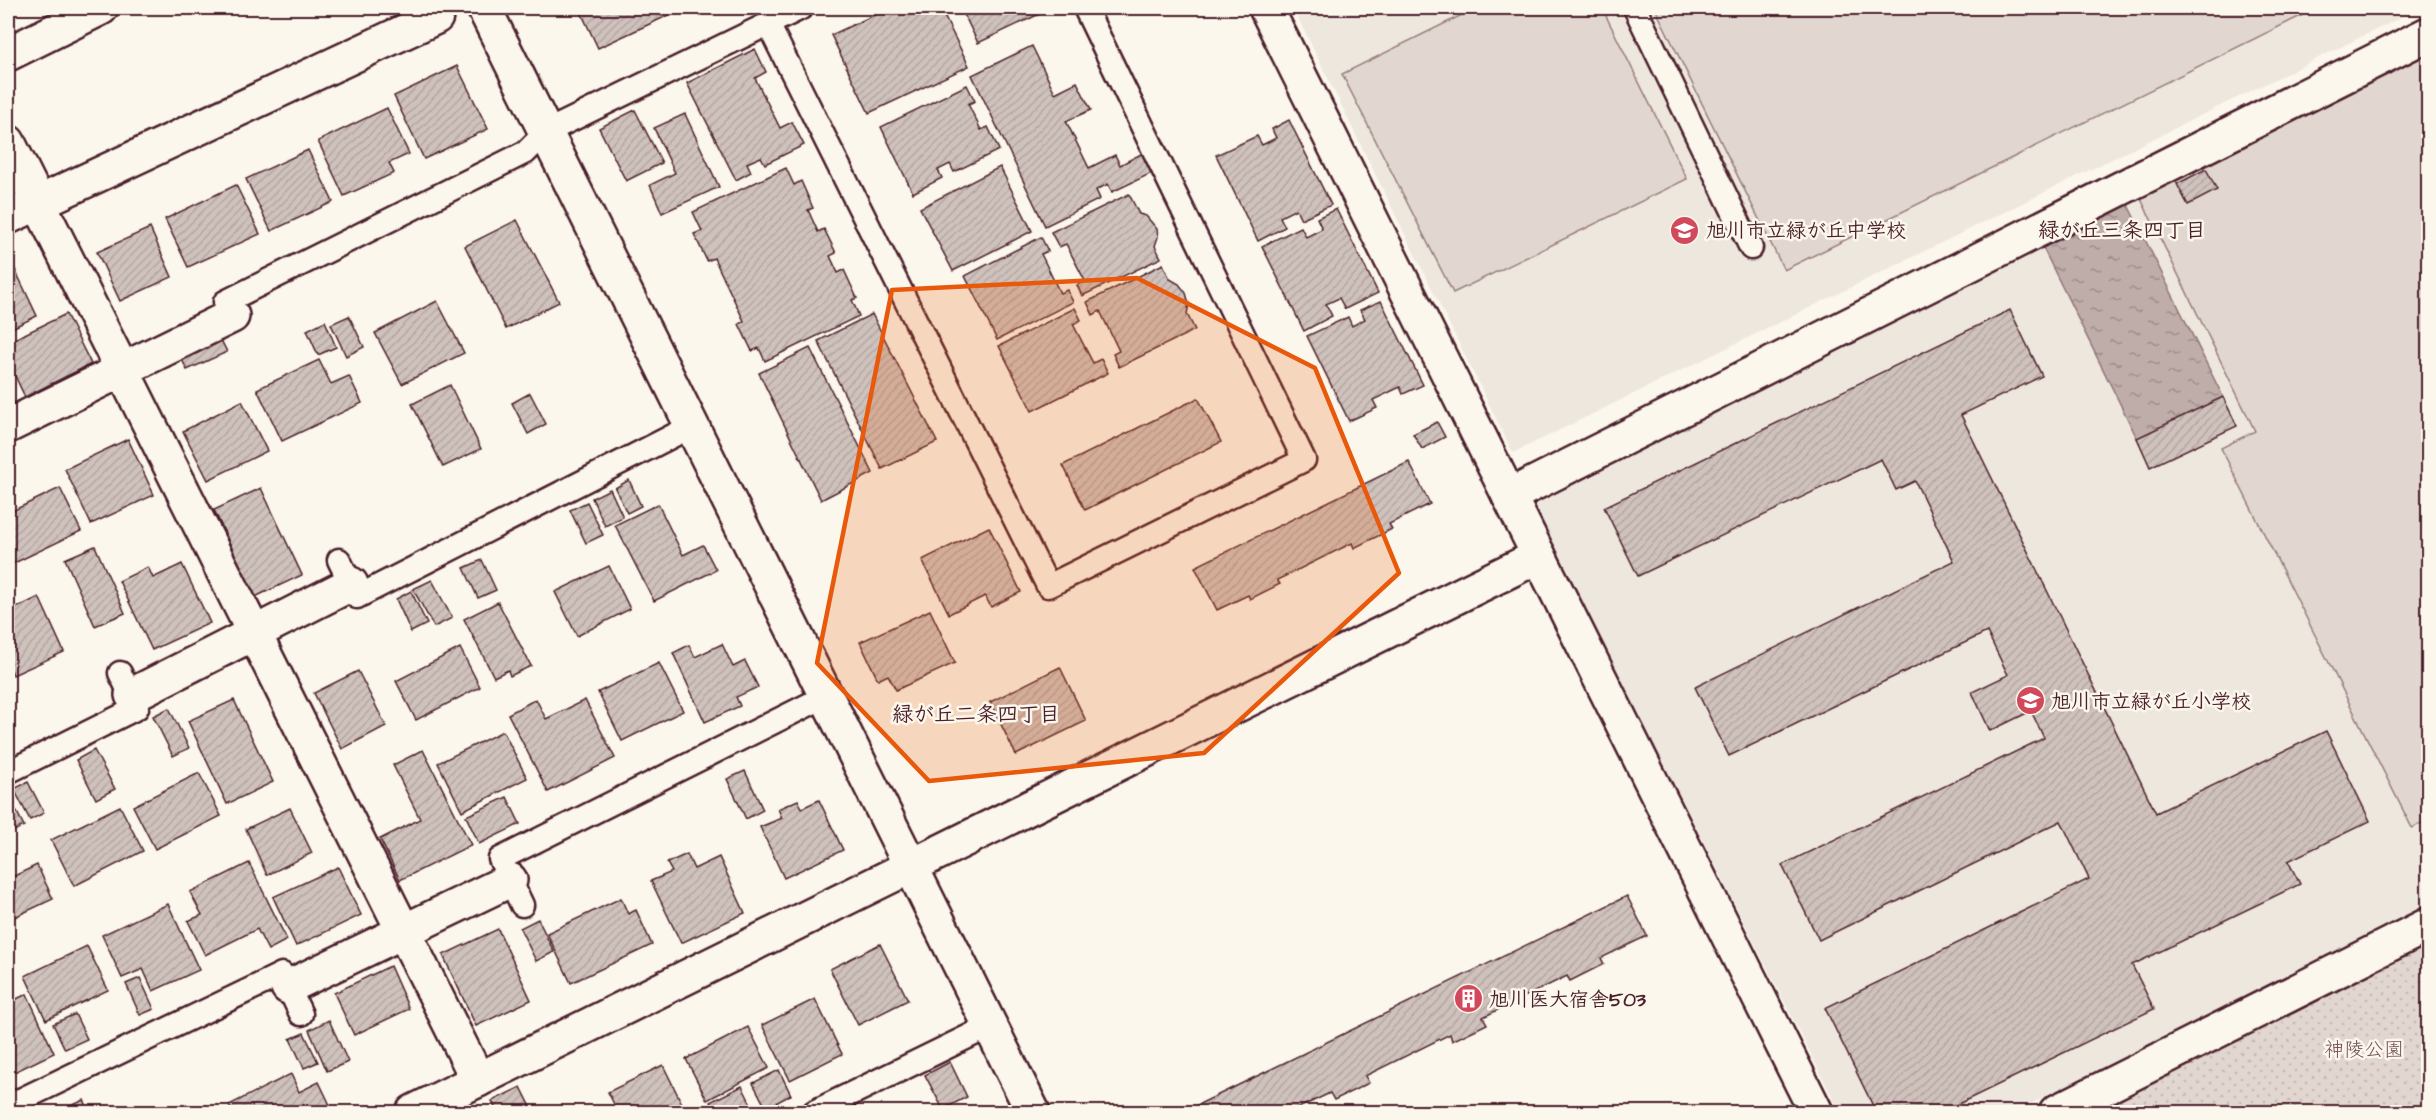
<svg xmlns="http://www.w3.org/2000/svg" width="2436" height="1120" font-family="'Architects Daughter','Klee One',sans-serif">
	<defs>
		<pattern id="park-dots" width="8" height="8" patternUnits="userSpaceOnUse" patternTransform="scale(1.5)"><rect width="8" height="8" fill="#e2d7d0"/><path d="M2 2h.1M6 6h.1" fill="none" stroke="#c3b8b3" stroke-width="1.8" stroke-linecap="round"/></pattern>
		<pattern id="water-ripples" width="26" height="14" patternUnits="userSpaceOnUse" patternTransform="scale(1.5)"><rect width="26" height="14" fill="#bfadaa"/><path d="M2 4q2-2 4 0t4 0M15 11q2-2 4 0t4 0" fill="none" stroke="#9d8c8b"/></pattern>
		<pattern id="building-hatch" width="6" height="6" patternUnits="userSpaceOnUse" patternTransform="scale(1.5)"><rect width="6" height="6" fill="#cfc2bc"/><path d="M-1 1l2-2M0 6l6-6M5 7l2-2" fill="none" stroke="#b3a6a2"/></pattern>
	</defs>
	<rect width="100%" height="100%" fill="#fbf7ec"/>
	<filter id="ink" filterUnits="userSpaceOnUse"><feTurbulence type="fractalNoise" baseFrequency=".0167" numOctaves="2"/><feDisplacementMap in="SourceGraphic" scale="12" xChannelSelector="R" yChannelSelector="G"/><feConvolveMatrix kernelMatrix="1 2 1 2 8 2 1 2 1" color-interpolation-filters="sRGB"/></filter>
	<g filter="url(#ink)">
		<g fill="#eee7de">
			<polygon points="1293,8 2420,8 1513,453"/>
			<polygon points="2428,46 2428,906 2014,1112 1840,1112 1529,497"/>
		</g>
		<polygon fill="url(#park-dots)" stroke="#967b7e" stroke-width="1.5" points="2428,945 2428,1112 2090,1112"/>
		<g fill="#e2d7d0" stroke="#967b7e" stroke-width="1.5">
			<polygon points="1476,8 1602,8 1687,179 1453,293 1342,74"/>
			<polygon points="1655,8 2317,8 1784,270"/>
			<polygon points="2428,50 2428,820 2412,828 2221,448 2255,431 2139,195"/>
		</g>
		<polygon fill="url(#water-ripples)" stroke="#907477" stroke-width="1.5" points="2127,203 2223,397 2137,438 2042,246"/>
		<g fill="url(#building-hatch)" stroke="#4a1f2b" stroke-width="1.5">
			<polygon points="579,8 684,8 598,48"/>
			<polygon points="889,8 940,8 969,66 869,113 831,35"/>
			<polygon points="961,8 1052,8 978,43"/>
			<polygon points="1032,46 1055,93 1077,82 1091,110 1066,121 1089,168 1115,155 1120,165 1143,153 1152,173 1112,192 1108,184 1096,190 1100,199 1045,226 972,75"/>
			<polygon points="755,49 766,72 755,78 780,128 792,122 804,145 765,164 761,157 747,163 751,172 736,180 687,83"/>
			<polygon points="457,66 488,129 424,159 394,96"/>
			<polygon points="967,85 975,101 968,104 981,130 988,127 999,150 954,172 950,164 938,170 942,178 913,193 881,127"/>
			<polygon points="387,108 409,154 389,163 394,173 344,196 318,141"/>
			<polygon points="635,110 662,163 626,181 599,128"/>
			<polygon points="685,114 719,187 662,213 650,185 675,173 654,128"/>
			<polygon points="1289,120 1331,205 1301,219 1296,209 1280,217 1285,227 1258,241 1216,155 1257,136 1262,145 1276,138 1272,129"/>
			<polygon points="308,150 333,202 271,231 246,179"/>
			<polygon points="1000,167 1032,231 953,271 920,208"/>
			<polygon points="786,168 794,185 801,181 813,208 808,210 818,232 824,229 836,253 830,256 838,273 844,270 857,298 852,300 859,316 765,361 759,348 752,351 739,324 744,321 714,258 707,261 694,234 702,231 693,212"/>
			<polygon points="2206,169 2217,190 2188,205 2177,184"/>
			<polygon points="236,185 260,234 188,267 165,219"/>
			<polygon points="1129,194 1139,214 1146,216 1157,229 1158,237 1155,246 1161,258 1082,296 1077,285 1085,281 1066,244 1059,247 1051,232"/>
			<polygon points="1336,209 1378,293 1345,309 1339,298 1326,304 1332,316 1304,331 1262,246 1301,227 1306,237 1322,229 1317,218"/>
			<polygon points="517,220 559,302 506,329 465,246"/>
			<polygon points="150,228 172,277 120,301 97,252"/>
			<polygon points="1041,237 1048,251 1041,254 1060,293 1067,290 1073,302 997,340 965,276"/>
			<polygon points="11,261 37,316 8,330 8,263"/>
			<polygon points="1163,264 1170,279 1179,284 1186,293 1189,304 1187,314 1195,330 1119,367 1113,354 1119,351 1100,311 1093,315 1087,302"/>
			<polygon points="437,301 464,353 402,384 375,333"/>
			<polygon points="1381,301 1423,385 1403,394 1400,387 1373,400 1377,408 1349,421 1307,336 1348,317 1352,326 1365,319 1360,310"/>
			<polygon points="1075,308 1081,320 1073,324 1093,363 1101,359 1108,373 1032,411 999,346"/>
			<polygon points="2010,310 2042,376 1961,415 2156,813 2326,731 2370,821 2288,861 2300,884 2132,965 2154,1009 1942,1112 1876,1112 1825,1008 2089,879 2061,821 1819,940 1782,865 2044,738 2031,711 1990,731 1972,692 2008,675 1987,632 1729,756 1695,687 1954,561 1915,481 1896,490 1881,459 1638,576 1604,507"/>
			<polygon points="66,314 91,364 25,397 8,361 8,342"/>
			<polygon points="872,314 937,442 882,469 818,341"/>
			<polygon points="349,316 364,347 346,356 331,324"/>
			<polygon points="325,321 336,347 318,355 307,330"/>
			<polygon points="219,336 227,352 187,370 179,353"/>
			<polygon points="810,348 873,473 821,500 759,373"/>
			<polygon points="319,360 331,384 349,376 362,403 282,441 257,389"/>
			<polygon points="450,385 481,449 443,467 412,404"/>
			<polygon points="530,393 546,424 528,434 512,403"/>
			<polygon points="2223,397 2237,426 2150,467 2137,438"/>
			<polygon points="1198,398 1221,442 1085,510 1063,465"/>
			<polygon points="242,401 267,451 208,480 183,431"/>
			<polygon points="1437,422 1445,437 1422,449 1413,434"/>
			<polygon points="128,439 154,495 91,524 65,469"/>
			<polygon points="1409,462 1430,504 1389,524 1392,529 1354,548 1352,543 1277,580 1280,584 1250,599 1248,595 1217,610 1195,567"/>
			<polygon points="629,480 641,506 627,513 615,488"/>
			<polygon points="60,488 81,531 8,566 8,513"/>
			<polygon points="261,488 302,575 255,597 214,510"/>
			<polygon points="610,489 623,517 605,526 592,498"/>
			<polygon points="587,502 603,535 586,543 570,510"/>
			<polygon points="658,504 683,555 703,545 716,570 654,601 615,525"/>
			<polygon points="989,527 1021,592 991,607 985,596 949,614 922,560"/>
			<polygon points="95,546 125,613 95,626 65,559"/>
			<polygon points="482,560 496,590 478,598 464,568"/>
			<polygon points="182,564 210,623 152,650 119,581 148,567 153,578"/>
			<polygon points="609,566 630,609 577,636 555,592"/>
			<polygon points="432,580 452,618 434,627 413,589"/>
			<polygon points="411,591 427,624 411,632 396,599"/>
			<polygon points="39,597 64,652 13,675 8,663 8,612"/>
			<polygon points="498,602 531,666 510,676 508,670 494,677 464,619"/>
			<polygon points="930,610 955,663 896,690 888,675 878,680 860,642"/>
			<polygon points="722,644 733,667 745,661 758,687 736,697 740,706 705,722 673,653 689,645 695,657"/>
			<polygon points="460,648 480,687 416,720 396,681"/>
			<polygon points="659,663 683,711 622,741 598,692"/>
			<polygon points="1060,667 1086,721 1016,755 990,702"/>
			<polygon points="358,671 386,726 342,749 314,693"/>
			<polygon points="536,699 546,719 585,700 615,758 548,792 508,714"/>
			<polygon points="234,700 273,782 227,804 188,721"/>
			<polygon points="169,708 189,748 173,756 153,716"/>
			<polygon points="503,731 527,778 462,811 438,763"/>
			<polygon points="94,750 115,789 96,799 76,760"/>
			<polygon points="423,750 471,845 400,880 380,839 420,819 393,765"/>
			<polygon points="745,771 763,810 746,819 727,779"/>
			<polygon points="199,773 221,816 155,849 133,806"/>
			<polygon points="28,782 44,813 30,820 14,789"/>
			<polygon points="8,795 24,826 10,833 8,828"/>
			<polygon points="507,797 520,824 479,844 466,816"/>
			<polygon points="798,800 802,808 819,800 843,850 784,878 760,827 782,818 778,809"/>
			<polygon points="120,806 143,851 74,886 51,840"/>
			<polygon points="290,808 312,853 267,875 246,829"/>
			<polygon points="687,854 694,869 719,857 745,913 681,943 651,881 672,872 667,863"/>
			<polygon points="249,863 287,940 268,950 257,929 205,955 188,921 202,915 190,892"/>
			<polygon points="37,865 53,899 8,920 8,879"/>
			<polygon points="338,867 361,915 296,946 273,897"/>
			<polygon points="1627,896 1647,936 1601,958 1604,964 1570,981 1567,976 1483,1017 1487,1024 1452,1041 1450,1034 1365,1076 1369,1083 1334,1100 1330,1093 1290,1112 1183,1112"/>
			<polygon points="621,898 628,914 636,910 652,945 571,983 547,933"/>
			<polygon points="168,904 199,970 153,991 143,969 122,978 102,935"/>
			<polygon points="538,919 554,952 536,961 520,928"/>
			<polygon points="498,929 531,1000 476,1026 443,955"/>
			<polygon points="880,944 908,1000 858,1025 830,969"/>
			<polygon points="87,946 108,990 46,1020 25,976"/>
			<polygon points="390,966 409,1009 354,1035 334,993"/>
			<polygon points="140,978 154,1009 140,1015 126,984"/>
			<polygon points="27,994 54,1053 8,1075 8,1003"/>
			<polygon points="815,999 842,1054 790,1080 762,1025"/>
			<polygon points="75,1014 87,1039 65,1049 53,1024"/>
			<polygon points="329,1020 348,1062 327,1071 309,1030"/>
			<polygon points="748,1027 769,1068 707,1100 686,1059"/>
			<polygon points="304,1033 318,1062 304,1068 290,1039"/>
			<polygon points="950,1062 967,1097 943,1109 925,1075"/>
			<polygon points="663,1065 686,1112 618,1112 608,1092"/>
			<polygon points="779,1070 791,1095 766,1108 753,1083"/>
			<polygon points="291,1074 299,1092 319,1082 332,1109 325,1112 232,1112 229,1105"/>
			<polygon points="742,1086 755,1112 716,1112 710,1102"/>
			<polygon points="521,1087 531,1107 523,1111 524,1112 497,1112 492,1101"/>
			<polygon points="84,1100 90,1112 63,1112 62,1110"/>
		</g>
		<g fill="none" stroke-linecap="round" stroke-linejoin="round">
			<defs>
				<g id="service">
					<polyline points="1635,8 1751,248"/>
					<polyline points="768,24 1048,586 1304,460 1085,8"/>
					<polyline points="232,316 225,302 526,152 546,132 801,8"/>
					<polyline points="339,560 357,597 692,426"/>
					<polyline points="8,772 137,708 120,673"/>
					<polyline points="522,905 500,859 826,696"/>
					<polyline points="8,1106 282,974 301,1014"/>
					<polyline points="814,1112 990,1026"/>
				</g>
				<g id="pedestrian">
					<polyline points="1266,8 1816,1112"/>
					<polyline points="8,142 478,1080"/>
					<polyline points="8,217 436,17"/>
					<polyline points="8,426 232,316"/>
					<polyline points="1509,496 2428,34"/>
					<polyline points="132,695 351,584"/>
					<polyline points="288,987 510,880"/>
					<polyline points="413,1112 1539,556"/>
					<polyline points="2056,1112 2428,925"/>
				</g>
				<polyline id="minor" points="484,8 1033,1112"/>
				<polyline id="primary" points="8,54 101,8"/>
			</defs>
			<use href="#service" stroke="#4a1f2b" stroke-width="27"/>
			<use href="#pedestrian" stroke="#4a1f2b" stroke-width="38"/>
			<use href="#minor" stroke="#4a1f2b" stroke-width="38"/>
			<use href="#primary" stroke="#4a1f2b" stroke-width="38"/>
			<use href="#service" stroke="#fbf7ec" stroke-width="22"/>
			<use href="#pedestrian" stroke="#fbf7ec" stroke-width="33"/>
			<use href="#minor" stroke="#fbf7ec" stroke-width="33"/>
			<use href="#primary" stroke="#fbf7ec" stroke-width="33"/>
		</g>
	</g>
	<path fill="#e8590c" fill-opacity="0.2" stroke="#e8590c" stroke-width="4.5" stroke-linejoin="round" d="M1137,278L1315,368L1399,573L1204,753L929,781L817,663L892,290Z"/>
	<defs>
		<symbol id="school-disc" viewBox="-11 -11 22 22"><circle r="9.5" fill="#d1495b" stroke="#fbf7ec"/><path d="M0-5L7-2L0 1L-7-2ZM-4 1L0 2.5L4 1V4Q0 6-4 4Z" fill="#fff"/></symbol>
		<symbol id="building-disc" viewBox="-11 -11 22 22"><circle r="9.5" fill="#d1495b" stroke="#fbf7ec"/><path d="M-4-6H4V6H1V3H-1V6H-4ZM-2.5-4.3h1.7v1.8h-1.7ZM.8-4.3h1.7v1.8H.8ZM-2.5-1h1.7V.8h-1.7ZM.8-1h1.7V.8H.8Z" fill="#fff"/></symbol>
	</defs>
	<g fill-rule="evenodd">
		<use href="#school-disc" x="1668" y="214" width="33" height="33"/>
		<use href="#school-disc" x="2014" y="684" width="33" height="33"/>
		<use href="#building-disc" x="1452" y="982" width="33" height="33"/>
	</g>
	<g text-anchor="middle" stroke-width="5" stroke-linejoin="round" paint-order="stroke">
		<g font-size="20" font-weight="bold" fill="#4a1f2b" stroke="#fbf7ec" text-anchor="start">
			<text x="1706" y="237">旭川市立緑が丘中学校</text>
			<text x="2051" y="708">旭川市立緑が丘小学校</text>
			<text x="1489" y="1006">旭川医大宿舎503</text>
		</g>
		<g font-size="20" fill="#704d54" stroke="#fbf7ec">
			<text x="2364" y="1056">神陵公園</text>
		</g>
		<g font-size="21" font-weight="bold" fill="#4a1f2b" stroke="#fbf7ec">
			<text x="2122" y="237">緑が丘三条四丁目</text>
			<text x="976" y="721">緑が丘二条四丁目</text>
		</g>
	</g>
	<rect width="2436" height="1120" fill="none" stroke="#fbf7ec" stroke-width="30"/>
	<rect x="15" y="15" width="2406" height="1090" fill="none" stroke="#4a1f2b" stroke-width="2" filter="url(#ink)"/>
</svg>
